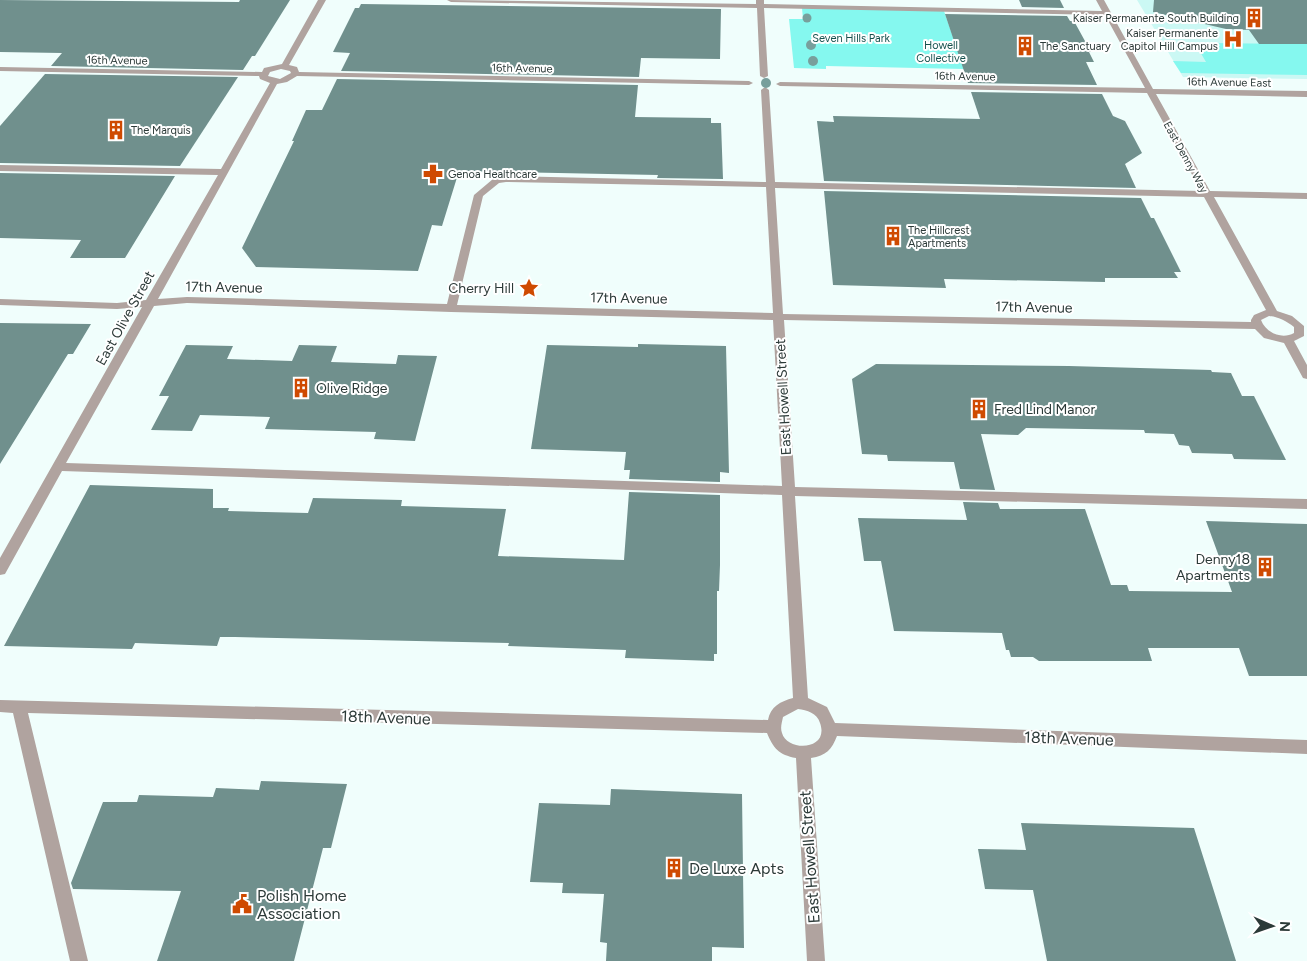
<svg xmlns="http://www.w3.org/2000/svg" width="1307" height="961" font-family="Figtree,sans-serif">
	<rect width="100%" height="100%" fill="#f0fefc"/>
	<polygon fill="#cbf8f4" points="1137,0 1307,0 1307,79 1183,77"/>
	<g fill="#85f8ef">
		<polygon points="802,8 944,11 964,69 826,66 826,69 794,68 789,19 803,19"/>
		<polygon points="1209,43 1307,44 1307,75 1181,73 1173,61 1206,62 1199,50"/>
	</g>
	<g fill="#70908d">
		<polygon points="0,0 239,2 240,0 290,0 255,56 252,56 243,70 51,66 62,53 0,52"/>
		<polygon points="1019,0 1060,0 1064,8 1022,7"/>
		<polygon points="1154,0 1307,0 1307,44 1259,44 1249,30 1226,29 1153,12"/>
		<polygon points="361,4 721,9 720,59 641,58 639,77 341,71 350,53 333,52 355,8 359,8"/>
		<polygon points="945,14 1067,16 1070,21 1074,21 1091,52 1089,52 1094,62 1086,62 1097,85 968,83"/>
		<polygon points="45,74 238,77 180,166 0,163 0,126"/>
		<polygon points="337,79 638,85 635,117 711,118 711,123 721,123 723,179 657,178 658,175 459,171 442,226 432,225 418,271 256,267 242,248 294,141 292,141 306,110 322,110"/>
		<polygon points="971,92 1102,94 1113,116 1125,121 1142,153 1125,164 1136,188 824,181 817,121 834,122 833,116 980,119"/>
		<polygon points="0,173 175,176 125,258 70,258 81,240 0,238"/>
		<polygon points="824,191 1141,198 1151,218 1154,218 1181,272 1174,272 1178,278 1105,278 1105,282 944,279 946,288 833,285"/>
		<polygon points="0,323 91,324 73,354 68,354 0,464"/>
		<polygon points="638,344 726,346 729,473 720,472 720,482 629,479 630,470 624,470 626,452 531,449 547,345 638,347"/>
		<polygon points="186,345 233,346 227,359 292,361 299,345 337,346 331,362 396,364 398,355 437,356 415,441 374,439 376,432 265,429 270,417 200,415 192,431 151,430 169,396 159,396"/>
		<polygon points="876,364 1069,366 1211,370 1212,372 1231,373 1242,396 1254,396 1286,460 1234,459 1232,454 1192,453 1189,446 1179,445 1174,434 1145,433 1144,430 1026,428 1018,435 981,434 995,490 960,489 954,462 888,461 887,455 862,454 852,379"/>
		<polygon points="90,485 213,489 213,508 229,508 228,511 308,513 313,498 402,500 401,506 506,509 498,556 624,560 629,492 720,495 720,565 719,591 717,591 717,654 714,654 714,661 625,658 626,650 508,646 509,643 235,637 220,637 217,646 135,643 132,649 4,646"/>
		<polygon points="963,502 998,503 1000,509 1085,509 1111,585 1127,585 1129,591 1232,592 1206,521 1307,524 1307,676 1249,676 1239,648 1148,648 1152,661 1039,661 1033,657 1011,657 1009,650 1006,650 1002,633 894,631 881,561 864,561 858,518 967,520"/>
		<polygon points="261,781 347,784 331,848 323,848 294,961 157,961 181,891 73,889 71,883 103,802 137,802 139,795 213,797 216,788 259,790"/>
		<polygon points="611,789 742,794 744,948 712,947 712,961 606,961 607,943 600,942 604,894 562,893 563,883 530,882 539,803 610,805"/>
		<polygon points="1021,823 1194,828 1236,961 1047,961 1033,890 985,889 978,849 1026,850"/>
	</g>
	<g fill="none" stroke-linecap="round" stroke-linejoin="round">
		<path fill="#b0a39f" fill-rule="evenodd" d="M318,0H326L289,65L297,67L299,72L749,81L753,83L749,85L297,76L287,82L277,84L158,299L187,297L447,304L474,195L493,179L506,176L766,182L761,90L765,87L769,90L775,182L1201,191L1147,93L780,86L776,84L780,82L1145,88L1105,15L764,8L768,76L764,78L760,76L757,8L451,2L447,0L756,4V0H764V4L1102,11L1096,0H1104L1153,89L1307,91V97L1156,94L1210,191L1307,193V199L1214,197L1277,311L1292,316L1304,326V336L1294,341L1307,365V379L1303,378L1284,343L1264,338L1255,329L784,320L795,487L1307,499V509L795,496L808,698L827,707L835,723L1307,740V754L837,736C832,749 826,756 811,758L825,961H807L796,758C779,755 773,748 767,733L28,713L88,961H70L13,713L0,712V700L768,720C770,707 781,701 793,698L782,495L62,471L5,574L0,575V558L142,307L117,309L0,305V299L117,303L146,300L218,175L0,171V165L221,169L270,83L260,79L259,76L0,71V67L262,72L264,68L282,64ZM281,69L290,71L291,73L280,79L268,76L270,72ZM506,182L766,187L773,313L457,305L483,196L499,183ZM775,188L1204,197L1266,310L1254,315L1251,320V322L783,314ZM187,303L451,312L773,320L782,486L66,463L154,306ZM1269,316C1279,317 1286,321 1294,327V333C1282,340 1266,333 1261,320ZM798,709C807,710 817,713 820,723C830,751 787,752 782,733C780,728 782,722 783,717Z"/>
	</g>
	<g fill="#789f9c">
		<circle cx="807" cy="18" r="4.5"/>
		<circle cx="811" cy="45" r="5"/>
		<circle cx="813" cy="61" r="5"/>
		<circle cx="766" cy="83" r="5"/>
	</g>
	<defs>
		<symbol id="building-bare" viewBox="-9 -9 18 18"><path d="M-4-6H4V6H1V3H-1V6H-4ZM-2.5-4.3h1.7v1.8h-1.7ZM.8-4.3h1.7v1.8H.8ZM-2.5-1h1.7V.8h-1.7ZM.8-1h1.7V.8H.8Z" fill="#cf4a01" stroke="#fff" stroke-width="2.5" paint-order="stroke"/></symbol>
		<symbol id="hospital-bare" viewBox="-9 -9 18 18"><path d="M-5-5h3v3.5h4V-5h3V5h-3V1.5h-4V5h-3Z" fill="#cf4a01" stroke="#fff" stroke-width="2.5" paint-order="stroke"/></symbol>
		<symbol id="pharmacy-bare" viewBox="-9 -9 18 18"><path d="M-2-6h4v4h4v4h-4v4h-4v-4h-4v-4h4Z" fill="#cf4a01" stroke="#fff" stroke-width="2.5" paint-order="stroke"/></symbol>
		<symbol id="sight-bare" viewBox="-9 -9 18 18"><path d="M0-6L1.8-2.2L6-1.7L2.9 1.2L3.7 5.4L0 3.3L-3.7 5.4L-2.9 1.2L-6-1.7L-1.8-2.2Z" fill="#cf4a01" stroke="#fff" stroke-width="2.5" paint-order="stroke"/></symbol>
		<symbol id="civic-bare" viewBox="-9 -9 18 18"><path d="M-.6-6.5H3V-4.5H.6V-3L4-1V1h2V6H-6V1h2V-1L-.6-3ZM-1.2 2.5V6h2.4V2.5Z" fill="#cf4a01" stroke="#fff" stroke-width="2.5" paint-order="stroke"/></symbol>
	</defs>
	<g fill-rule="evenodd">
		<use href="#building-bare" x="1240" y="4" width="28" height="28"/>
		<use href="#hospital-bare" x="1219" y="25" width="28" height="28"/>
		<use href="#building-bare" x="1011" y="32" width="28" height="28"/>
		<use href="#building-bare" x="102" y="116" width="28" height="28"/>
		<use href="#pharmacy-bare" x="419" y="160" width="28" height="28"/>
		<use href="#building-bare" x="879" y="222" width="28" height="28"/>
		<use href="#sight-bare" x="515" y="274" width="28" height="28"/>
		<use href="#building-bare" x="287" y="374" width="28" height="28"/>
		<use href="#building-bare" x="965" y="395" width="28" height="28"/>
		<use href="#building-bare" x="1251" y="553" width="28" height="28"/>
		<use href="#building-bare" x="660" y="854" width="28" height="28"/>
		<use href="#civic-bare" x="228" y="890" width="28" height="28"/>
	</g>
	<g text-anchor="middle" stroke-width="4" stroke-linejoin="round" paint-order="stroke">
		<g font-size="11" fill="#2c3a38" stroke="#fff" text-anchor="start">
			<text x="1239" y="22" text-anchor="end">Kaiser Permanente South Building</text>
			<text x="1218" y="37" text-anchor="end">Kaiser Permanente<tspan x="1218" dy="13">Capitol Hill Campus</tspan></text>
			<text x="1040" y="50">The Sanctuary</text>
			<text x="131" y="134">The Marquis</text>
			<text x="448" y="178">Genoa Healthcare</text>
			<text x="908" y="234">The Hillcrest<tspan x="908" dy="13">Apartments</tspan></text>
		</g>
		<g font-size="11" fill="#16514e" stroke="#fff">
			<text x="851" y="42">Seven Hills Park</text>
			<text x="941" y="49">Howell<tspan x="941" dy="13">Collective</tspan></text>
		</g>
		<g font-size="11" fill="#2c3a38" stroke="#fff">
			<text transform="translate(117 60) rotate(1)" y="4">16th Avenue</text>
			<text transform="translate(522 68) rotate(1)" y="4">16th Avenue</text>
			<text transform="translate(965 76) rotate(1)" y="4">16th Avenue</text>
			<text transform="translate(1229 82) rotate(1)" y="4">16th Avenue East</text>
			<text transform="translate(1186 157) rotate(61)" y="4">East Denny Way</text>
		</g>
		<g font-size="14" fill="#2c3a38" stroke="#fff">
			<text transform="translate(224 287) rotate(1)" y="5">17th Avenue</text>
			<text transform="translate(629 298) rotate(1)" y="5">17th Avenue</text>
			<text transform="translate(1034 307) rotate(1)" y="5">17th Avenue</text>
			<text transform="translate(125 318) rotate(-61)" y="5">East Olive Street</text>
			<text transform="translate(783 397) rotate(-93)" y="5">East Howell Street</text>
		</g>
		<g font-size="14" fill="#2c3a38" stroke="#fff" text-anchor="end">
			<text x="514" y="293">Cherry Hill</text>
			<text x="316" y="393" text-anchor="start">Olive Ridge</text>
			<text x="994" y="414" text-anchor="start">Fred Lind Manor</text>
			<text x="1250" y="564">Denny18<tspan x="1250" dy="16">Apartments</tspan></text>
		</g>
		<g font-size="16" fill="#2c3a38" stroke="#fff">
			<text transform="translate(386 717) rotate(2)" y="6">18th Avenue</text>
			<text transform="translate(1069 738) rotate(2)" y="6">18th Avenue</text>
			<text transform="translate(809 857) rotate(-94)" y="6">East Howell Street</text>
		</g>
		<g font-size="16" fill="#2c3a38" stroke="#fff" text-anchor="start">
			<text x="689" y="874">De Luxe Apts</text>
			<text x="257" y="901">Polish Home<tspan x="257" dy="18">Association</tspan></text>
		</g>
	</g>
	<g transform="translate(1272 926) rotate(92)" stroke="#ffffff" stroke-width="4" paint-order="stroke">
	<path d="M0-4L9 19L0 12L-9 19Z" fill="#2c3a38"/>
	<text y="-8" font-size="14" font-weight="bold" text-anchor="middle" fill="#2c3a38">N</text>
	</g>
</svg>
